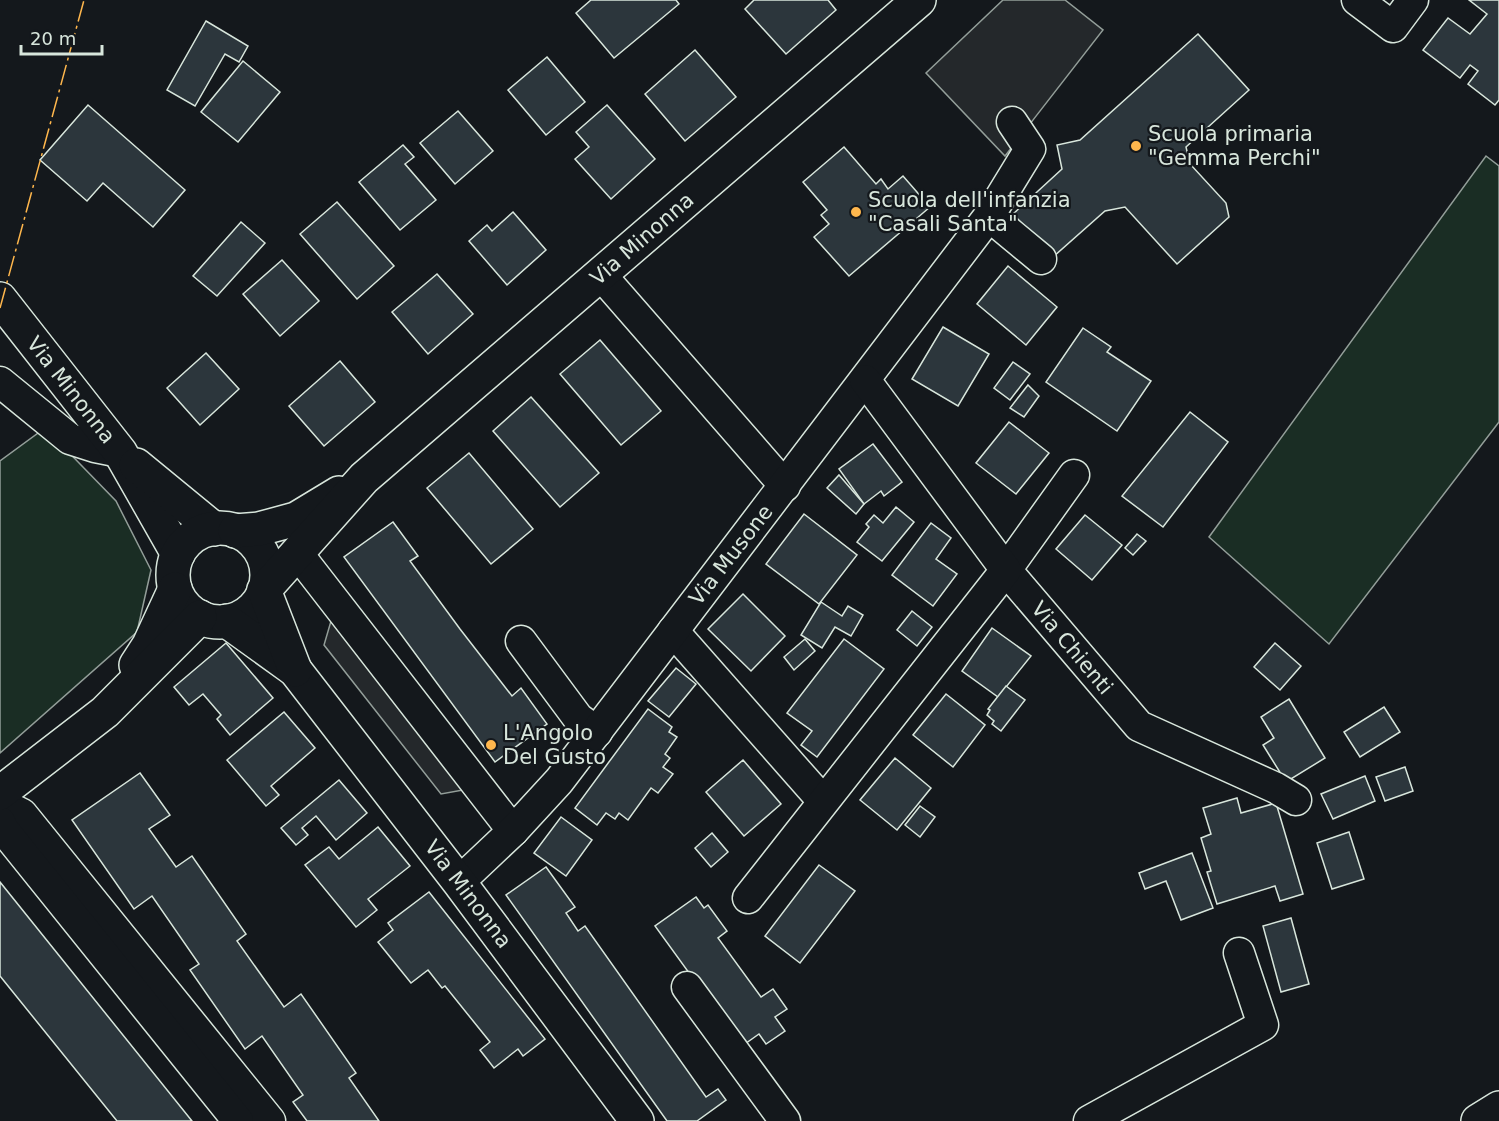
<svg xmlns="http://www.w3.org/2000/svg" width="1499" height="1121" font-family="'DejaVu Sans',sans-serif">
	<rect width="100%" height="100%" fill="#14181c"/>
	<g fill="#1a2d24" stroke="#939e99" stroke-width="1.5">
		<polygon points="1486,156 1499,166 1499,422 1329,644 1209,537"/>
		<polygon points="45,428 116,501 151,570 137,632 0,753 0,461"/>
	</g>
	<g fill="#24282b" stroke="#939e99" stroke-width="1.5">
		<polygon points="1003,0 1065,0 1103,30 1005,156 926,73"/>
		<polygon points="331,621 463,790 441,794 324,645"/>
	</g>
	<g fill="#2c363c" stroke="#d8e6dc" stroke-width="1.5">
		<polygon points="591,0 676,0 679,4 614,58 576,13"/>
		<polygon points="754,0 828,0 836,10 786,54 745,9"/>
		<polygon points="1469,0 1499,0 1499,100 1495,105 1468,84 1478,71 1470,65 1460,78 1423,50 1448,18 1470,34 1487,14"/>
		<polygon points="206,21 248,46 239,62 225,54 195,106 167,90"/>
		<polygon points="1198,34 1249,90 1186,147 1190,164 1226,203 1229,217 1177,264 1125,207 1105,211 1053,257 1013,214 1062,169 1057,145 1080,140"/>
		<polygon points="695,50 736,97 685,141 645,94"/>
		<polygon points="547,57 585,102 546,135 508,90"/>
		<polygon points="243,61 280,92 238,142 201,112"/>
		<polygon points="88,105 185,190 153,227 103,183 87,201 40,160"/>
		<polygon points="607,105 655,159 611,199 575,159 589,147 576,132"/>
		<polygon points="458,111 493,151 455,184 420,143"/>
		<polygon points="403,145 414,157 405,164 436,200 400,230 359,182"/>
		<polygon points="844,147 876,184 881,179 888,189 903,176 930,207 849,276 814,237 829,224 821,215 827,210 803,182"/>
		<polygon points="337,202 394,266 357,299 300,234"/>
		<polygon points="513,212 546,250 507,285 469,241 487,225 492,231"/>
		<polygon points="241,222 265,243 217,296 193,276"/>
		<polygon points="282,260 319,301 280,336 243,294"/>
		<polygon points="1008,266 1057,307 1026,345 977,304"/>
		<polygon points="437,274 473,314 428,354 392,312"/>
		<polygon points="943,327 989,354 958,406 912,379"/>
		<polygon points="1083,328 1111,347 1107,352 1151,381 1117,431 1046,382"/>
		<polygon points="600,340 661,411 621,445 560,374"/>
		<polygon points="206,353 239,389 200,425 167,388"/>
		<polygon points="340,361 375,402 324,446 289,406"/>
		<polygon points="1013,362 1030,374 1010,400 994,388"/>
		<polygon points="1028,385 1039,396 1024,417 1010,408"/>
		<polygon points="531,397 599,473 560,507 493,431"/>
		<polygon points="1190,412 1228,442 1163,527 1122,496"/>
		<polygon points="1009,422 1049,453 1016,494 976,463"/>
		<polygon points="873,444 902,482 884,496 881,491 864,504 839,469"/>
		<polygon points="469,453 533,529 491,564 427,488"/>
		<polygon points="839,475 864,504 856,514 827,488"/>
		<polygon points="896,507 914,522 882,561 857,542 869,527 866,524 874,515 883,523"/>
		<polygon points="804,514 857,555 819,604 766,564"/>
		<polygon points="1085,515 1122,545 1092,580 1056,549"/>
		<polygon points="393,522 418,556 410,561 460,629 512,696 521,688 547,724 495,762 344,557"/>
		<polygon points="931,523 951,538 936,559 957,574 933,606 892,575"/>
		<polygon points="1137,534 1146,541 1133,555 1125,548"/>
		<polygon points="743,594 785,636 751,671 708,629"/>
		<polygon points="821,602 842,616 848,606 863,615 851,636 835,627 822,648 801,635"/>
		<polygon points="912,611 932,627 917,646 897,630"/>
		<polygon points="992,628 1031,656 998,697 962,671"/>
		<polygon points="805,639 815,651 794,670 784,657"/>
		<polygon points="844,639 884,669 817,757 801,745 812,731 787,713"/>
		<polygon points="226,643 273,698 230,735 217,719 221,715 203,694 189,705 174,687"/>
		<polygon points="1275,643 1301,666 1280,690 1254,667"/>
		<polygon points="676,668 696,684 669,717 648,701"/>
		<polygon points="1006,686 1025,700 1001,731 992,724 994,721 987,715 990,710 988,709"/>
		<polygon points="946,694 985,725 953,767 913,735"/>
		<polygon points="1289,699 1325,758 1286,782 1263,745 1274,738 1261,717"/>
		<polygon points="1384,707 1400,732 1360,757 1344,732"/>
		<polygon points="648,709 672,727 669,732 677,737 665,754 670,758 663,767 673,774 658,793 651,788 628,820 619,813 615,819 606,813 597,825 575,808"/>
		<polygon points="284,712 315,748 271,786 279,795 266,806 227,760"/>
		<polygon points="895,758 931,788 897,830 860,800"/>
		<polygon points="743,760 781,804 744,836 706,792"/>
		<polygon points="1405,767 1413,791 1385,801 1376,777"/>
		<polygon points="140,773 170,815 149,829 176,867 192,856 246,934 237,941 284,1007 301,994 356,1073 349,1078 379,1121 307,1121 293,1102 303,1095 262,1036 245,1049 190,970 199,964 152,896 134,909 72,820"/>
		<polygon points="1365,776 1375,801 1333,819 1321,794"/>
		<polygon points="339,780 367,813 336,840 316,816 302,828 308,835 296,845 281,828"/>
		<polygon points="1237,798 1241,813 1276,803 1303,894 1280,901 1275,886 1217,904 1207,872 1211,871 1201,838 1211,834 1203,808"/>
		<polygon points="920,806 935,817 920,837 905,825"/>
		<polygon points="561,817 592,840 566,876 534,853"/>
		<polygon points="378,827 410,866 368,899 377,910 356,927 305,865 329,847 339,859"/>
		<polygon points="1349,832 1364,879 1332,889 1317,843"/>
		<polygon points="712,833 728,852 711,867 695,848"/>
		<polygon points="1192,853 1213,908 1181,920 1166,881 1145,889 1139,873"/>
		<polygon points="819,865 855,891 800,963 765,936"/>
		<polygon points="546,867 575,907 566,913 578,931 585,926 706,1097 718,1089 726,1100 697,1121 667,1121 506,895"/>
		<polygon points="0,882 192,1121 117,1121 0,976"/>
		<polygon points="429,892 545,1039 523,1056 518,1049 494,1068 480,1050 490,1042 445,986 442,988 428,970 411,983 378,942 393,930 388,923"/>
		<polygon points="696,897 704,908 708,905 727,931 718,938 761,997 773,989 787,1009 775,1017 785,1031 766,1044 759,1034 742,1046 655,926"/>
		<polygon points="1291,918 1309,984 1281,992 1263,926"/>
	</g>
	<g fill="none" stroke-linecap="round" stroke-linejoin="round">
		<defs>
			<g id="minor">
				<polyline points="1357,0 1393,27 1413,0"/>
				<polyline points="989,216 1041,259"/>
				<polyline points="601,275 785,486"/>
				<polyline points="0,382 70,439 95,447 120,452"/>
				<polyline points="1074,475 1006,570 1139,726 1276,788 1296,800"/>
				<polyline points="298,554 513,831"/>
				<polyline points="673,631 823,801"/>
				<polyline points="521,641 578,718 597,732"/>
				<polyline points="0,803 22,814 270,1121"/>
				<polyline points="0,822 3,829 238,1121"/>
				<polyline points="459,882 513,831 559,781 989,216 1030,149 1012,122"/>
				<polyline points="748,898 1006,570 865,380"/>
				<polyline points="687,987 785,1121"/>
				<polyline points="1089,1121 1263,1025 1239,953"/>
			</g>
			<g id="major">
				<polyline points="0,299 120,452 178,554"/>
				<polyline points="136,465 214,529"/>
				<circle cx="220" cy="575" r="47"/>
				<polyline points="235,531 259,529 296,519 339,493"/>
				<polyline points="227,621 295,670 459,882 637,1121"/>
				<polyline points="136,665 149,645 175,589"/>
				<polyline points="295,670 264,590 364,478 919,0"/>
				<polyline points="0,793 105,712 200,617"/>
			</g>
			<polyline id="highway" points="1478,1121 1499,1108"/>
		</defs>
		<use href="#minor" stroke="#d8e6dc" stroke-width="33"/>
		<use href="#major" stroke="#d8e6dc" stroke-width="36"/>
		<use href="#highway" stroke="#d8e6dc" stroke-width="36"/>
		<use href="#minor" stroke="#14181c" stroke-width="30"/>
		<use href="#major" stroke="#14181c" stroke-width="33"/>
		<use href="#highway" stroke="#14181c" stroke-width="33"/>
		<polyline stroke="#ffb74d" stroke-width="1.5" stroke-dasharray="21 4.5 3 4.5" stroke-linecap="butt" points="0,308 84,0"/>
	</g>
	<g fill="#ffb74d" stroke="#14181c" stroke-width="2">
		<circle cx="1136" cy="146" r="6"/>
		<circle cx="856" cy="212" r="6"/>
		<circle cx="491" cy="745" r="6"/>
	</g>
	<g text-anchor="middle" stroke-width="4.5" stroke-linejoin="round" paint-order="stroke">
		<g font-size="21" fill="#d8e6dc" stroke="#14181c" text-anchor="start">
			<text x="1148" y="141">Scuola primaria<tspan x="1148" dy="24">"Gemma Perchi"</tspan></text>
			<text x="868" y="207">Scuola dell'infanzia<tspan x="868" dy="24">"Casali Santa"</tspan></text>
			<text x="503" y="740">L'Angolo<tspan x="503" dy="24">Del Gusto</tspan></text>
		</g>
		<g font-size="21" fill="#d8e6dc" stroke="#14181c">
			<text transform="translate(642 239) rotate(-41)" y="7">Via Minonna</text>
			<text transform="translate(71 390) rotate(52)" y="7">Via Minonna</text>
			<text transform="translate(731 555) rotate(-52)" y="7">Via Musone</text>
			<text transform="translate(1072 648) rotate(50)" y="7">Via Chienti</text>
			<text transform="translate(468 894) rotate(53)" y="7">Via Minonna</text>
		</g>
	</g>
	<path d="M21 45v9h81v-9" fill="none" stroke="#d8e6dc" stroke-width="3"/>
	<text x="30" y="45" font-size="18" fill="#d8e6dc" stroke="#14181c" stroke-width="4.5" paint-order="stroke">20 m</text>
</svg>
